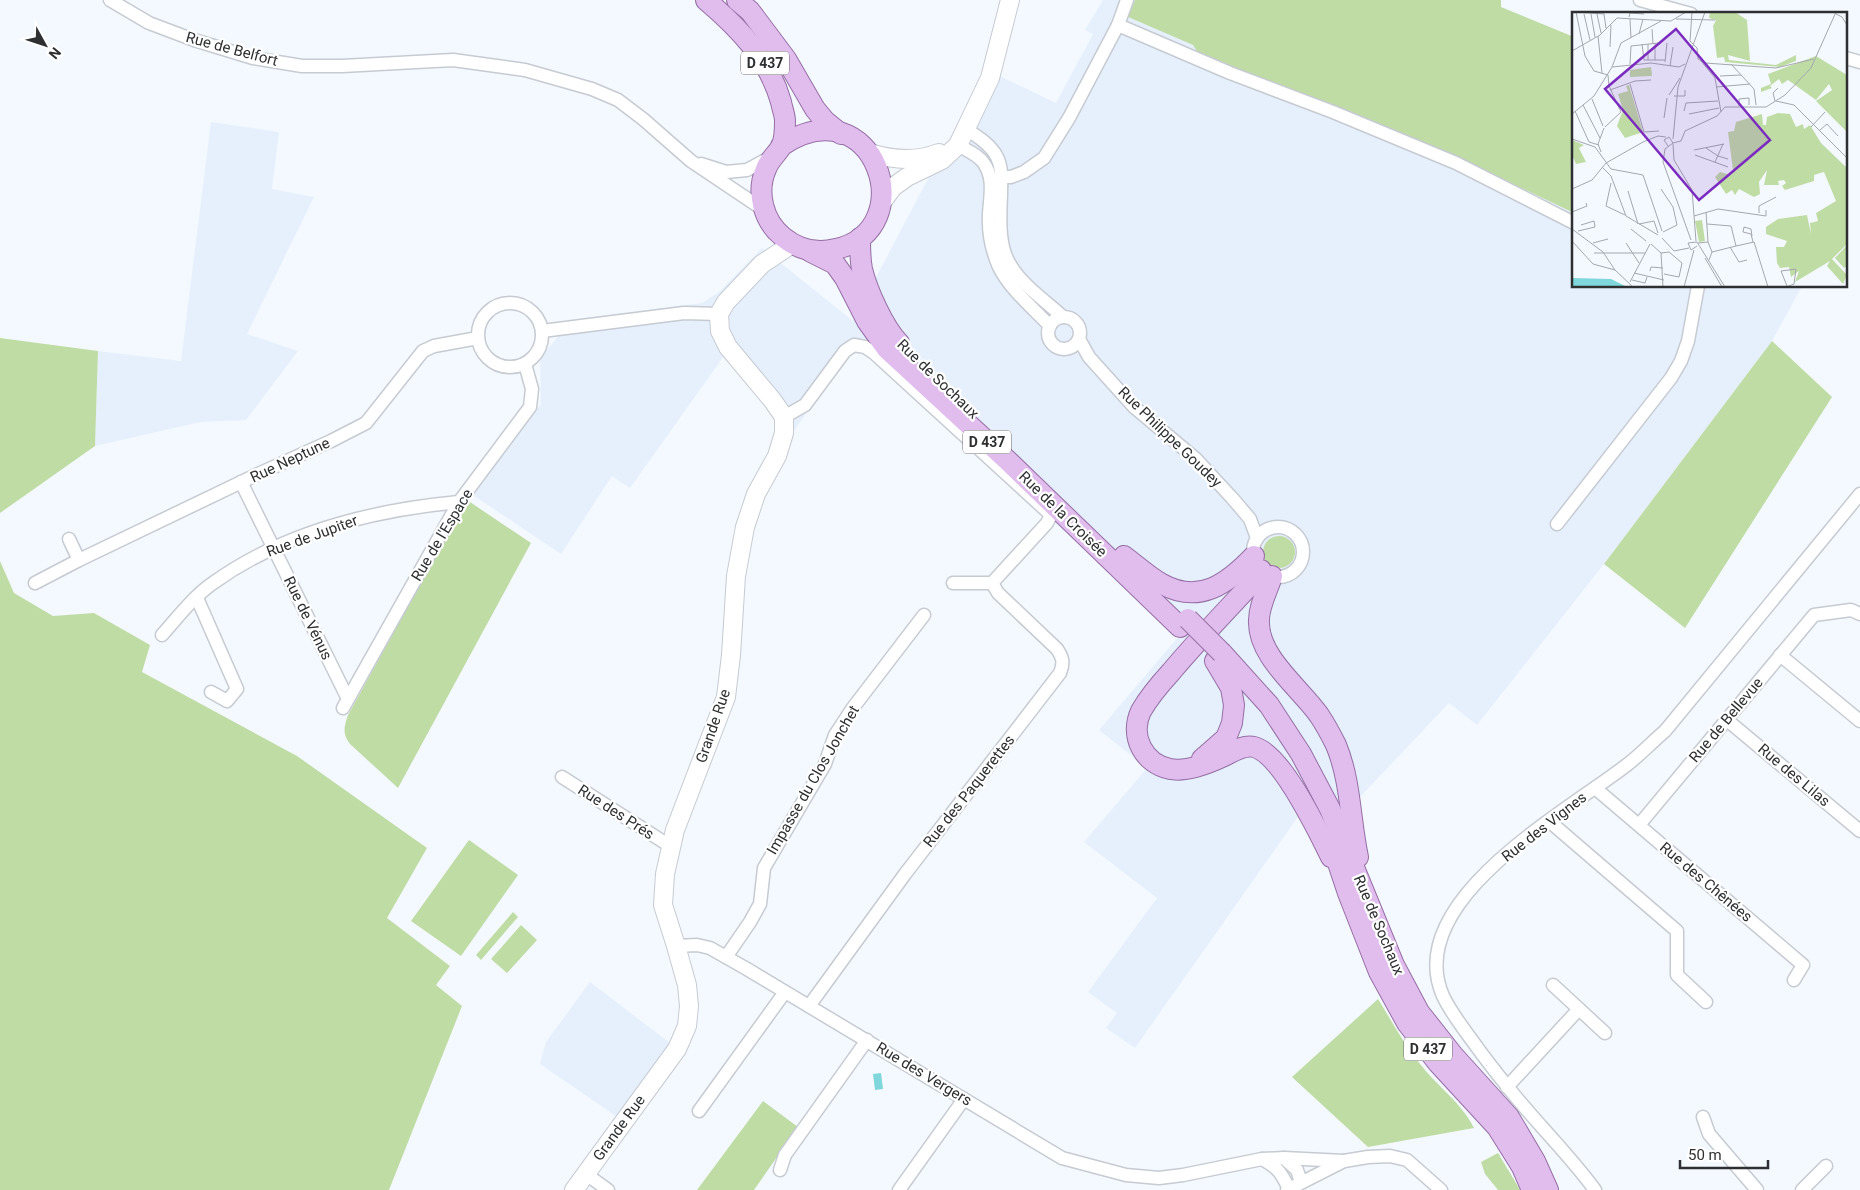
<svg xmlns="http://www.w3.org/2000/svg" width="1860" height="1190" font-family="Roboto,sans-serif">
	<rect width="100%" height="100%" fill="#f4f9ff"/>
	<g fill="#e6f0fd">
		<polygon points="1103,0 1135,0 1128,17 1454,156 1574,213 1574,286 1802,286 1772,341 1604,564 1477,725 1449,703 1359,798 1300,814 1135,1048 1106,1028 1117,1013 1088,992 1157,898 1084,842 1147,768 1099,730 1179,636 857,341 791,435 724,356 630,488 612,476 561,554 473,495 541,404 540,359 571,320 702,303 719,292 762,248 853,321 978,84 983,68 1056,103 1093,34 1085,30"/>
		<polygon points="211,122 279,132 272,189 314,197 247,334 298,351 246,420 201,422 95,446 98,351 181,361"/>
		<polygon points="590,982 670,1043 616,1116 540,1064 546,1042"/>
	</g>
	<g fill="#c0dca5">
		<polygon points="1135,0 1501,0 1501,7 1574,37 1574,213 1454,156 1198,53 1193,45 1128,17"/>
		<polygon points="0,338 98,351 95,446 0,513"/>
		<polygon points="1772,341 1832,397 1685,628 1604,564"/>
		<path d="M467,500L531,543L398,788L350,744C342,733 344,727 348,715Z"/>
		<circle cx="1279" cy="552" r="16"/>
		<polygon points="0,561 14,593 53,616 94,613 150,645 142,672 297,756 427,848 387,918 450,966 436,985 462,1006 389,1190 0,1190"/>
		<polygon points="469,840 518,875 461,956 411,921"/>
		<polygon points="513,912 518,917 481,960 476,955"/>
		<polygon points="521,925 537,940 507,973 491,959"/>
		<path d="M1378,999C1393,1023 1406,1048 1425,1070C1441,1089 1463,1105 1474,1128L1368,1147L1292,1077Z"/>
		<polygon points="763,1101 798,1127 754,1190 697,1190"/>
		<polygon points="1498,1153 1519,1188 1520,1190 1498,1190 1485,1174 1481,1162"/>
	</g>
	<polygon fill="#7fd7dc" points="881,1073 883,1089 875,1090 873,1074"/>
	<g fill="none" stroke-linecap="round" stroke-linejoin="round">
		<defs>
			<g id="street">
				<polyline points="110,0 149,23 194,40 253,58 302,66 342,66 453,60 525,70 592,89 618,100 643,119 691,161 764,210"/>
				<polyline points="1640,0 1691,14"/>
				<polyline points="1118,25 1127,0"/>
				<polyline points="1846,58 1860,62"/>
				<path d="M966,129C977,136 991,145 997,157C1003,169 1001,183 1001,195C1000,218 998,247 1011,266C1022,285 1047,302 1063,317"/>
				<path d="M958,145C966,150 977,154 983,162C995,178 990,196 989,214C988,232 992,251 999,267C1009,288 1034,309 1050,326"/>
				<polyline points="701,164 726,172 747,170 771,157"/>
				<polyline points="1001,177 1011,177 1024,172 1044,158 1069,118 1118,25 1230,73 1333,112 1456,163 1574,223"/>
				<circle cx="510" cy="335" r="32"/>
				<circle cx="1064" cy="333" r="16"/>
				<polyline points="542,331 684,313 719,314"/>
				<polyline points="1079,339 1089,357 1134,407 1196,459 1233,499 1250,519 1257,538"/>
				<polyline points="784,417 805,405 845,351 854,345 865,347 874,353 1049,513 1050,517 1047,523 992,583"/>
				<polyline points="241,482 348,699"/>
				<polyline points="1557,524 1671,378 1681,361 1688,341 1698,286"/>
				<circle cx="1278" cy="552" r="25"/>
				<polyline points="79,560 256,475 331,441 366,423 423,351 434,346 478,338"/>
				<polyline points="35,583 79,560 69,539"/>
				<polyline points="953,583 992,583"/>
				<polyline points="197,598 237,689 227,701 211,692"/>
				<path d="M162,635C178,617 193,597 213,583C284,532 373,510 459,502"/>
				<polyline points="1780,655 1860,721"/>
				<polyline points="343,708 459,502 530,407 532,389 525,364"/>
				<polyline points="1727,720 1860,831"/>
				<polyline points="562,777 670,846"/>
				<polyline points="1595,788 1803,965 1794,980"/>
				<polyline points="1549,821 1677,931 1677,975 1706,1002"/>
				<polyline points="1639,825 1814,615 1851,610 1860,614"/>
				<polyline points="676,946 697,945 710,948 747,969 1062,1158 1126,1175 1159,1178 1183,1175 1262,1159 1284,1158 1344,1161"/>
				<polyline points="726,957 750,922 760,904 764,868 825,764 835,735 852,709 924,615"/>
				<path d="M809,1006L905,874L1060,673C1064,663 1063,658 1057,649L998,593L992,583"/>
				<polyline points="1579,1009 1605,1033"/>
				<polyline points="1507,1087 1579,1009 1553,985"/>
				<polyline points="699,1111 785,992"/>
				<polyline points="1703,1117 1709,1134 1757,1190"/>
				<polyline points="1284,1158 1297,1170 1301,1182"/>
				<path d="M1262,1159C1278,1168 1281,1172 1289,1189"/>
				<polyline points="780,1170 785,1155 867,1040"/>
				<polyline points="586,1174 608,1190"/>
				<polyline points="899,1190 964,1099"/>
				<polyline points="1287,1190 1344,1161 1368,1157 1390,1156 1407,1160 1441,1190"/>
				<path d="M1595,1190C1568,1153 1535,1122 1507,1086C1497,1074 1488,1062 1479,1050C1467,1033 1452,1015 1443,996C1401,901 1568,811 1628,764C1641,754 1652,742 1665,731L1860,494"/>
				<polyline points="1802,1190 1826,1166"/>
			</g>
			<g id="secondary">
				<path d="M870,153C893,160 916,162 939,153"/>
				<polyline points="882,202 893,187 907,177 942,160 958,145 990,78 1010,0"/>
				<polyline points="574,1190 677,1049 687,1026 689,1006 687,985 676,946 663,905 665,874 675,830 726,697 731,655 736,576 745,527 756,494 777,456 784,433 784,417 773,401 728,347 720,331 719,314 726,302 762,264 792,244"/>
			</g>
			<g id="primary">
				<path d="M706,0C739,28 769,59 781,102C782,108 785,115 785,121C785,129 785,140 781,147C776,155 769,160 766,169C756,192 763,221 783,237C799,250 817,254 836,249C923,230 875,83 781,146"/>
				<polyline points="737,0 750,11 786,59 815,109 825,121 841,134"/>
				<path d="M860,238C860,249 860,259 862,269C867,290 884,328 899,343"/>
				<polyline points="811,252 835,264 845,278 867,321 887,349 1006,459 1180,627"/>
				<path d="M1124,556C1136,565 1149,577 1162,584C1200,605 1228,583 1254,556"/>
				<path d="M1261,570L1253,582C1225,612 1197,641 1171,672C1160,684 1149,697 1141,711C1129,736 1144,764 1170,769C1186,772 1207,764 1222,757C1231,753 1243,744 1254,747C1282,754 1318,831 1331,857"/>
				<path d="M1272,576C1268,590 1259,605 1259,620C1257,656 1299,687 1319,715C1325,724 1331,735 1336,745C1351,781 1350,820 1358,857"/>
				<polyline points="1222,653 1269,705 1301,754 1330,809 1394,965 1419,1012 1453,1055 1509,1117 1535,1161 1548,1190"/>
				<polyline points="1202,759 1226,738 1232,723 1234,705 1231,688 1215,661"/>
				<polyline points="1331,842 1348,893 1379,972 1407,1023 1438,1063 1497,1127 1522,1167 1532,1190"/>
			</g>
		</defs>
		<use href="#street" stroke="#c6cbd2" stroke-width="15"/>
		<use href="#secondary" stroke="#c6cbd2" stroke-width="20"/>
		<use href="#primary" stroke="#956fa4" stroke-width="22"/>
		<use href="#street" stroke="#fff" stroke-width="12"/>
		<use href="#secondary" stroke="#fff" stroke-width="18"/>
		<use href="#primary" stroke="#e1bdee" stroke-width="20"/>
		<defs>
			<polyline id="primary-bridge" points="1188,619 1222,653"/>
		</defs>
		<use href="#primary-bridge" stroke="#956fa4" stroke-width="22" stroke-linecap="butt"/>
		<use href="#primary-bridge" stroke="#e1bdee" stroke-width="20"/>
	</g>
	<g text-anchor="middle" stroke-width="4.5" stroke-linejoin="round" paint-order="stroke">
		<g fill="#fff" stroke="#6c6d6f" stroke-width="1">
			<rect x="741" y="51.5" width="48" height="23" rx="4"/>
			<rect x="963" y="430.5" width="48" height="23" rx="4"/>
			<rect x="1404" y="1037.5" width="48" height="23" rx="4"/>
		</g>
		<g font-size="14" font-weight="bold" fill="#2d2f31">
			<text x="765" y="68">D 437</text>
			<text x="987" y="447">D 437</text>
			<text x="1428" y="1054">D 437</text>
		</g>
		<g font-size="15" fill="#2d2f31" stroke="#fff">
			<text transform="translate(232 49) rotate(15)" y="5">Rue de Belfort</text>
			<text transform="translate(938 379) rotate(44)" y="5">Rue de Sochaux</text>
			<text transform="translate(1170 437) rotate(44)" y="5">Rue Philippe Goudey</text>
			<text transform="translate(290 460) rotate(-25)" y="5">Rue Neptune</text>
			<text transform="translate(1063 514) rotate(44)" y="5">Rue de la Croisée</text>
			<text transform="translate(442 535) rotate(-59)" y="5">Rue de l'Espace</text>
			<text transform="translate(312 536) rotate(-20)" y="5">Rue de Jupiter</text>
			<text transform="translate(308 618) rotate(64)" y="5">Rue de Vénus</text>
			<text transform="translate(1726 720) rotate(-50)" y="5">Rue de Bellevue</text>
			<text transform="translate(713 726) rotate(-71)" y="5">Grande Rue</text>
			<text transform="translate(1794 775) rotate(40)" y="5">Rue des Lilas</text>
			<text transform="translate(813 780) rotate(-60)" y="5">Impasse du Clos Jonchet</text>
			<text transform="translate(969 791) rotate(-52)" y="5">Rue des Paquerettes</text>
			<text transform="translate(616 812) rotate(33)" y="5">Rue des Prés</text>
			<text transform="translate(1544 827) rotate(-38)" y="5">Rue des Vignes</text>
			<text transform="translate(1706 882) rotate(40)" y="5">Rue des Chênées</text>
			<text transform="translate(1379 925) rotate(67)" y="5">Rue de Sochaux</text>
			<text transform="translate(924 1074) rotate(31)" y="5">Rue des Vergers</text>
			<text transform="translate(619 1128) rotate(-54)" y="5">Grande Rue</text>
		</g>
	</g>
	<g transform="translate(1572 12)">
		<rect width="275" height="275" fill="#f4f9ff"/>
		<path d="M138,0H163L175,8L178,49L156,43L157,48L204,53L224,43V49L208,55L153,50L152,45L145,46L141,14L144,8L137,6ZM244,44L275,63V120L244,89L260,78L257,72L244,88L216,68L210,72L207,67L198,74L200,76L189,80V76L199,72L196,62ZM79,55L80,64L58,65V58ZM57,73L71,120L53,126L45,114L51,98L46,82L56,79L54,74ZM206,101L218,102L224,115L231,112L232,117L238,113L249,131L275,156V232L260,247L275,263L271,272L255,254L258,249L223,270L227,259L219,265L217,255L208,256L205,251L204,235H212L215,229L194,222V215L206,207L235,203L239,222L238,211L246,209L244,201L264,189L252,160L242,163V169L213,178L210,174L214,171L212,168L206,169L207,173H192L195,158L187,170L188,182L182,185L167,177L163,183L160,178L154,182L143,165L148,160L159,163L161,158L156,120L162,119L164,110L190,102L191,113H194L195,105ZM0,128L12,133L7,136L14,150L4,152L0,143ZM130,208L133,229L127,230L123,209ZM275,233V254L272,256L263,246Z" fill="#c0dca5"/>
		<path d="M0,266L39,267L55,275H0Z" fill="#7fd7dc"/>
		<path fill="none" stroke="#a4a8ad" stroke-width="1" d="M4,0L13,44L22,59L36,63L37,74L49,100L33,115M4,0L32,2L34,16M120,0L118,29L125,36L126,47L133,51L204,56L242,47M12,2L18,28M19,2L23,25M25,2L29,21M264,2L270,5L275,13M57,5L58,1L72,2M58,7L59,26M104,7L143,8M80,17L81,32M67,22L71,7M26,24L30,61M70,32L72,48H93M76,32V48M38,35L39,13M0,39L28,23L45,6L99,9L114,0M83,48V31M129,49L143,66L149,100M93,50L95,31M58,52L59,34L86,31M159,52L182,77L184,93M98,54L101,35M40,55L79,51L107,55L113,52M148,64L169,63M58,72L72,120L87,119M144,75L178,72M38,78L63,69L79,68M97,83L108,66M102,84H113V78M20,87L31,114M203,89L201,81L206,76M204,89L222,93L275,146M11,93L28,126M167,94V87L177,86V93M3,99L17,130L27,133M112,99L114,91L146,89M0,102L22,84L40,55L49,31L89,9M117,102L147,96M92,106L95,86M239,115L253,100M248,118L255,112L266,124M0,127L23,135L39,157L71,163L90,219M101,127L106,75L133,0M101,131L109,129L113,119L145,104L153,95H194L213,83L239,56L264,0M101,132L102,148L120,178L124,229M96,134L92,128L97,125L101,131L93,137L91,150L119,228M134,136L146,144L156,147M122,138L152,132M29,140L26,132L32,116M123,143L156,155M143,150L151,132M30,155L39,164L54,204L86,223M39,171L34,194L53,203M0,177L20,168L34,151L71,130L86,124L94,125M89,177L101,195L105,213L91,220M56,179L66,212M0,200L15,194L14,191M134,200L136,230M187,201V194L204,185M122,204L146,197L194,204V198M67,212L82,209L86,221M135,212L159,214L164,234L140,240L137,248M0,217L31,240L43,258M59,217L74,229M6,219L23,215L22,209L9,213M180,224L179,217L172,215L171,220L179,222L181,230M90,226L102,239L117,236M0,229L21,252L43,258L61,275M21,231L36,227M54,231L67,251M126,231L136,230L140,240M79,232L89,241L91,275M125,234L119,238L116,231L125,230L153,275M164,234L182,230L196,275M158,235L167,250L175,248M22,241H73M89,241L97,240L110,251L107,265L92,262M133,246L150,275M78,259L79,255L91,256M62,261L92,268M60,268L73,271L75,265M58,270L78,232M112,275L122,238M214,275L222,272L224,257L209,259L215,274"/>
		<path fill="#7b2cbf" fill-opacity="0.15" stroke="#7b2cbf" stroke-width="2.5" d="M104,17L198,128L127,188L33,77Z"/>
		<rect width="275" height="275" fill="none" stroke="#2d2f31" stroke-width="2.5"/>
	</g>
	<g transform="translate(45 45) rotate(130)" stroke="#ffffff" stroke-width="4" paint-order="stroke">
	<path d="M0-4L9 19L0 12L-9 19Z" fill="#2d2f31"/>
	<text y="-8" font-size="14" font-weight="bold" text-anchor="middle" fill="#2d2f31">N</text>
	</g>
	<path d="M1680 1160v8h88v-8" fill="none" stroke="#2d2f31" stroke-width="2.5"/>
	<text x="1688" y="1160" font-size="15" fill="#2d2f31" stroke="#ffffff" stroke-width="4" paint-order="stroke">50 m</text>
</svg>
